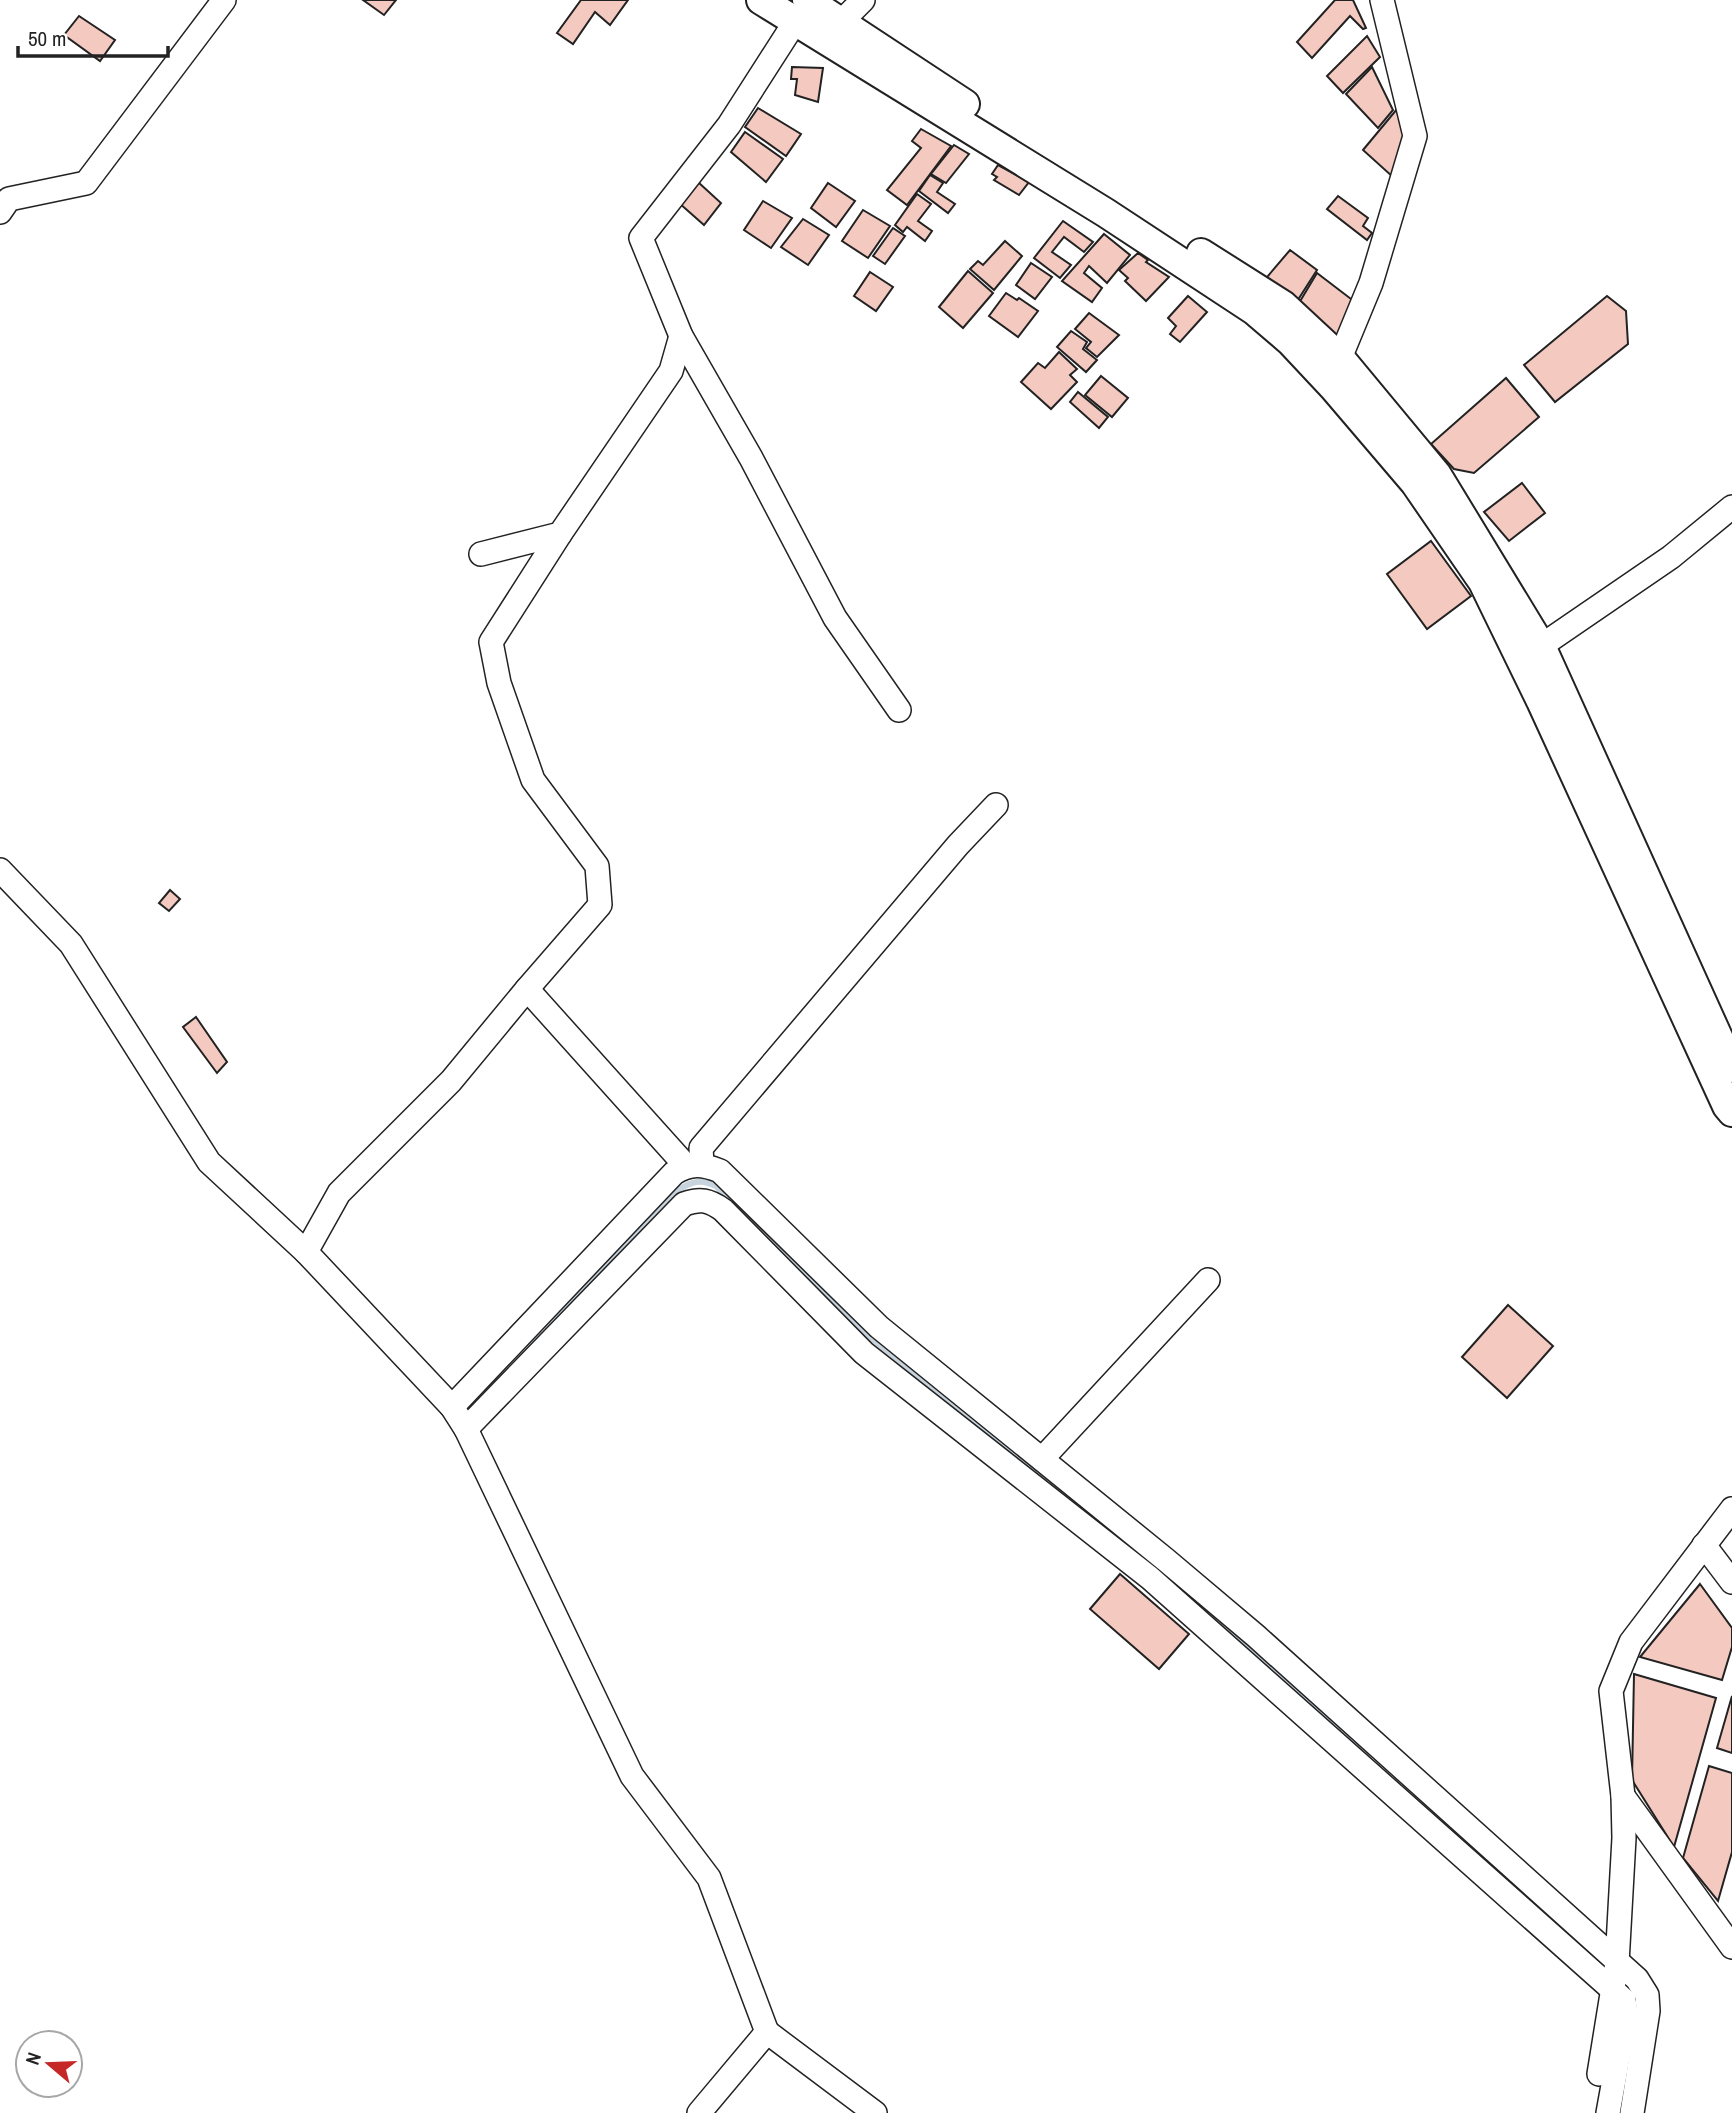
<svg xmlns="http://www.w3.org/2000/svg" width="1732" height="2113" font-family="'Archivo Narrow',sans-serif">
	<rect width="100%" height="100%" fill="#fff"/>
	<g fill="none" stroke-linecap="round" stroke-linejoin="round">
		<g stroke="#c7d3dd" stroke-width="6">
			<path d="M477,1399L678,1190C693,1181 700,1179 716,1186L865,1333L1140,1555"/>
			<polyline points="1173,1582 1366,1755"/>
		</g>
	</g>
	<g fill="#f3c9c0" stroke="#222" stroke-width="2">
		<polygon points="363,0 396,0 384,15"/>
		<polygon points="581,0 628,0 610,25 595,12 573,44 557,33"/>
		<polygon points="1335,0 1353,0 1366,28 1363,29 1350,16 1312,58 1297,42"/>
		<polygon points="79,16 115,40 100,61 64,35"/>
		<polygon points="1367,36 1380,57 1343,93 1327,76"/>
		<polygon points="792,67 823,68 818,102 795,95 797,79 791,79"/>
		<polygon points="1372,67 1393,110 1378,128 1346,94"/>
		<polygon points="758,108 801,134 786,156 745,127"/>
		<polygon points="1397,109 1407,127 1394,178 1363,150"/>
		<polygon points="921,129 951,146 907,205 887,190 921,148 912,141"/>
		<polygon points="745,132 783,159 766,182 731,152"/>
		<polygon points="954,145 969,154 946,183 931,174"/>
		<polygon points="998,165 1029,182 1019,195 994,180 997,177 992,174"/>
		<polygon points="930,175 943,183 937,192 955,204 948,213 919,191"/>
		<polygon points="698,182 721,203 704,225 679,203"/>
		<polygon points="828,183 855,201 836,227 811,208"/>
		<polygon points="917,194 931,204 918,221 932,231 925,241 907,227 903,232 895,225"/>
		<polygon points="1338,196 1368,218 1363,226 1372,233 1367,240 1327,209"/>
		<polygon points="763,201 792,218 771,248 744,230"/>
		<polygon points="863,210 890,226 868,258 842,241"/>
		<polygon points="803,219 829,235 808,265 781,247"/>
		<polygon points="1063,221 1093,242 1084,252 1064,237 1052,252 1071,265 1060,278 1034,258"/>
		<polygon points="893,228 905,236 885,264 873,256"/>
		<polygon points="1104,234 1130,255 1107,283 1089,266 1084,273 1102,288 1092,302 1062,281"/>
		<polygon points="1005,241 1022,256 994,290 970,269 978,261 983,265"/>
		<polygon points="1290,250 1317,270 1294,306 1262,283"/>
		<polygon points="1138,253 1148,260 1146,262 1169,277 1146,301 1125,281 1128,278 1119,270"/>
		<polygon points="1031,263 1052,277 1035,299 1016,285"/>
		<polygon points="968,271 993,293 963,328 939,307"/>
		<polygon points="870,272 893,287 876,311 854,296"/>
		<polygon points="1317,273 1355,302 1341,341 1296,308"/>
		<polygon points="1006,293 1017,300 1019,298 1038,311 1018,337 989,316"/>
		<polygon points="1188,296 1207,312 1180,342 1170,334 1176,326 1168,318"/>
		<polygon points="1607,296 1626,311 1628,344 1555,402 1524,365"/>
		<polygon points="1089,313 1119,335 1097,357 1086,348 1091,342 1075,329"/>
		<polygon points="1071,331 1087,342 1083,349 1097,360 1086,372 1057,347"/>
		<polygon points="1059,352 1077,369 1070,375 1077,382 1051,409 1021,382 1038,363 1045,368"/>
		<polygon points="1101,376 1128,398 1112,417 1085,395"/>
		<polygon points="1506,378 1539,417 1474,473 1454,469 1431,444"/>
		<polygon points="1078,392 1108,417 1099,428 1070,402"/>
		<polygon points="1522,483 1545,513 1509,541 1484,512"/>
		<polygon points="1431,541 1471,596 1427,629 1387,574"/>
		<polygon points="170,890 180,899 169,911 159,903"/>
		<polygon points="196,1017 227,1062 217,1073 183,1027"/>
		<polygon points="1508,1305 1553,1346 1507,1398 1462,1357"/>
		<polygon points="1120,1574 1189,1634 1159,1669 1090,1609"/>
		<polygon points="1700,1584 1732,1628 1732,1647 1722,1680 1640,1657"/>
		<polygon points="1634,1674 1716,1698 1674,1847 1632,1780"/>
		<polygon points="1732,1696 1732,1753 1717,1748"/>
		<polygon points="1709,1766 1732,1773 1732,1852 1718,1901 1683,1858"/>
	</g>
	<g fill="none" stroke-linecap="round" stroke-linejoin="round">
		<defs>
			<g id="minor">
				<polyline points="795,22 729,125 641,238 681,336 751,458 835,618 899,710"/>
				<polyline points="841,22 863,0"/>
				<polyline points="0,212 9,199 86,183 224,0"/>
				<polyline points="1340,358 1371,283 1415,136 1382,0"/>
				<polyline points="481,554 560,534 671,371 681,336"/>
				<polyline points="1541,646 1671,557 1732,507"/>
				<polyline points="0,870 71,944 209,1162 306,1252 452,1407 466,1429 632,1776 709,1878 767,2032 699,2113"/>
				<polyline points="527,989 686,1166"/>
				<polyline points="702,1164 701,1148 958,845 996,805"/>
				<polyline points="306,1252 339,1193 451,1081 527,989 600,905 597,866 533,780 499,683 491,642 560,534"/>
				<path d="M452,1407L674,1173C691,1163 702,1164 720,1171L879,1327L1166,1560L1256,1636L1637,1979L1647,1995L1648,2011L1632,2113"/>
				<path d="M466,1429L684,1204C700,1198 709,1200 723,1210L864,1353L1150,1578L1624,2000L1626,2013L1608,2113"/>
				<polyline points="1042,1459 1208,1280"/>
				<polyline points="1704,1545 1732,1582"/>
				<polyline points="1623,1796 1732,1947"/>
				<polyline points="767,2032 875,2113"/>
				<polyline points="1599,2074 1617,1963 1624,1838 1623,1796 1611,1691 1631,1642 1732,1509"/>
			</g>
			<g id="major">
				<polyline points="761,0 1106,213 1255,311 1290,341 1334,388 1415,483 1483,582 1541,701 1727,1106 1732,1112"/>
				<polyline points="807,0 965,104"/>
				<polyline points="1201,253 1283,305 1340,358 1437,475 1541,646 1732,1068"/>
			</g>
		</defs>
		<use href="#minor" stroke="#222" stroke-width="26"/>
		<use href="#major" stroke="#222" stroke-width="32"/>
		<use href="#minor" stroke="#fff" stroke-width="23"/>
		<use href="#major" stroke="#fff" stroke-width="28"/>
	</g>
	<g transform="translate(49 2064) rotate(289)"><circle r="33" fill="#ffffff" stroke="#a7a7a7" stroke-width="2"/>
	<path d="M0-5L12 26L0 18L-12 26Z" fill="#c62828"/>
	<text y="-10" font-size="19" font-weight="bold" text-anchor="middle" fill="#222222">N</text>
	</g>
	<path d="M18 46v10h150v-10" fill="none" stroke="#222222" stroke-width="3.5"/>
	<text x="28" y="46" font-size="21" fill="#222222" stroke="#ffffff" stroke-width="5" paint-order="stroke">50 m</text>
</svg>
